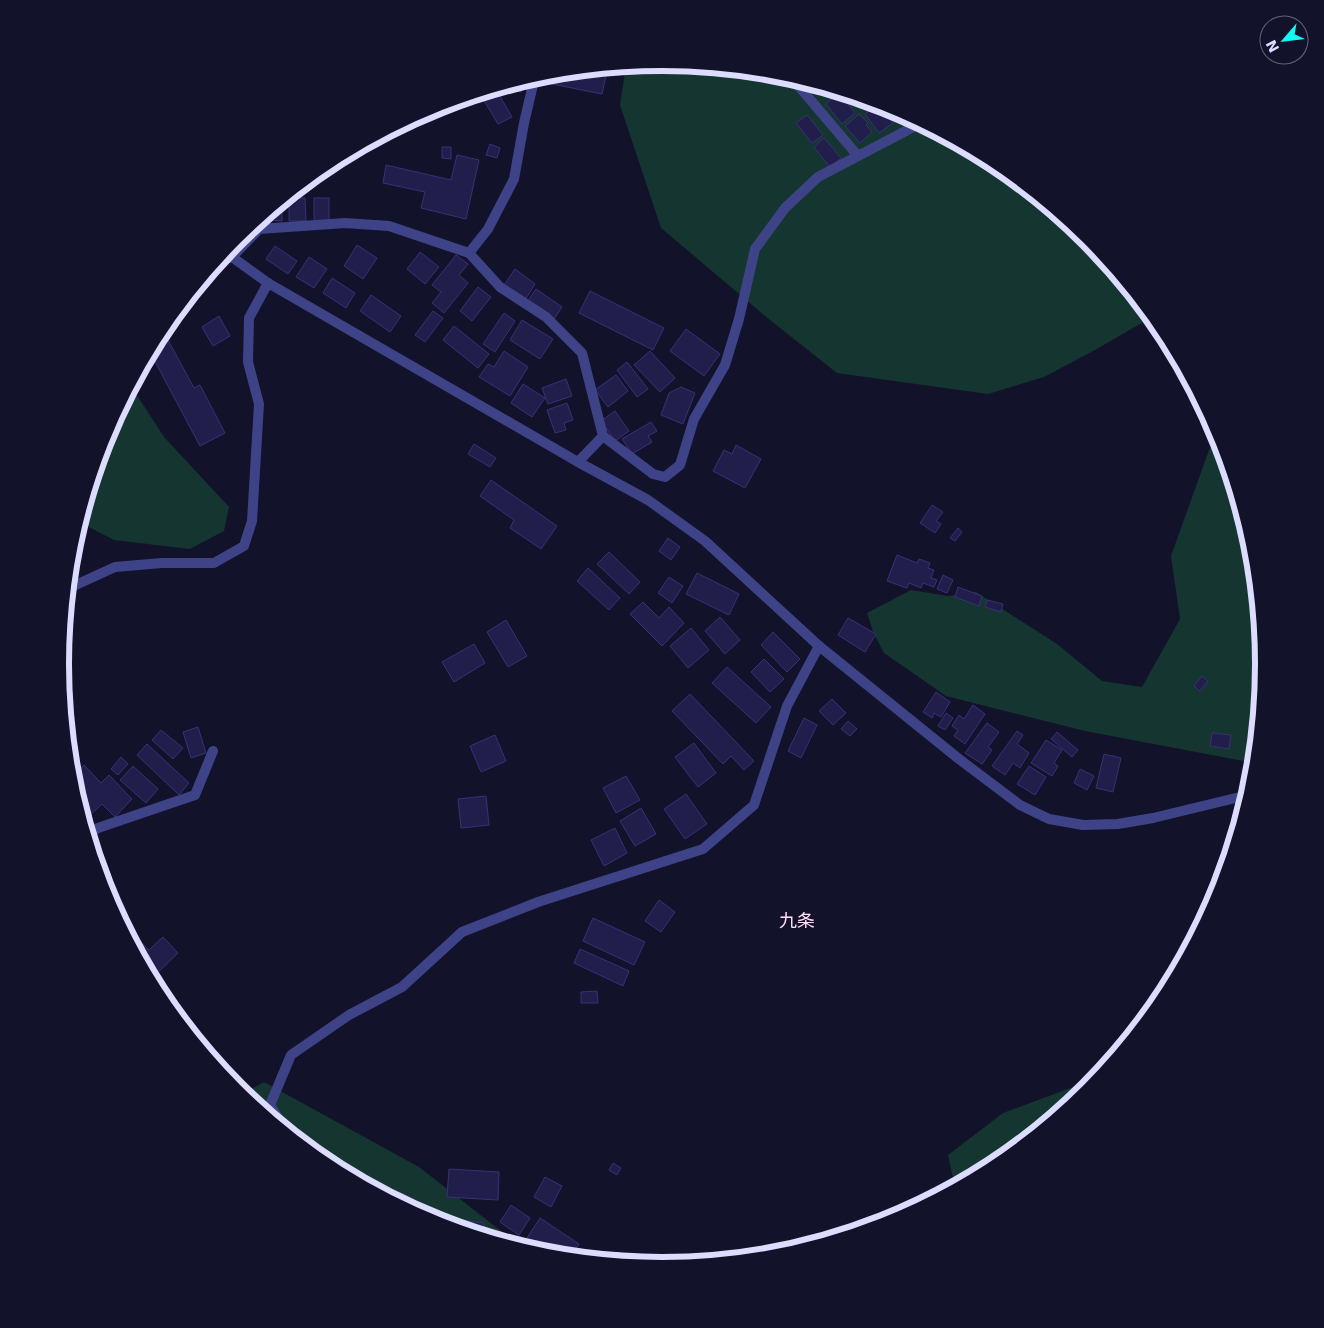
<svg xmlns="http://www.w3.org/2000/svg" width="1324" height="1328" font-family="'DejaVu Sans','Noto Sans JP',sans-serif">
	<rect width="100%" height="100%" fill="#13122b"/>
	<g fill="#153530">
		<polygon points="662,62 780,74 893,108 997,164 1088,239 1152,317 1095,350 1044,377 988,394 837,373 770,320 661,228 620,105 626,66"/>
		<polygon points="131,386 164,437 229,507 224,531 190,549 114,540 79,522 106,433"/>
		<polygon points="1217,432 1252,547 1264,664 1254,763 1085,731 946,696 884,653 874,634 867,613 911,590 948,596 976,592 1057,644 1102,681 1142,687 1180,619 1171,556 1209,450"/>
		<polygon points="1097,1078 1087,1090 996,1165 955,1187 948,1155 1003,1113"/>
		<polygon points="264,1082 419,1167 523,1248 431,1220 327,1164 242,1094"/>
	</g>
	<g fill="#221e4b" stroke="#373177">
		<polygon points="608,67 602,94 542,82 545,74 565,72 593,77 595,69"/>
		<polygon points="525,80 521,92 501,87"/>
		<polygon points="497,91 512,117 498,124 483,99"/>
		<polygon points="839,93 855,113 842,124 826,104"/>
		<polygon points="879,104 893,123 879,133 865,114"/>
		<polygon points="890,107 893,108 912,118 903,124"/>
		<polygon points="859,114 868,123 866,125 872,132 860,143 845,126"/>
		<polygon points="807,115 823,135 812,143 796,123"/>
		<polygon points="824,138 841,158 830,167 814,147"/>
		<polygon points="490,144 500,148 497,158 486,155"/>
		<polygon points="442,147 451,147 451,159 442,158"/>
		<polygon points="457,155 479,160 466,219 421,208 425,192 383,183 386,165 451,180"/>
		<polygon points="289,198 305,198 306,221 289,221"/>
		<rect x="314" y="198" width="15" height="23"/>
		<polygon points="282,201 282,221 264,220 264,215"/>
		<polygon points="357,245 377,258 363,279 344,266"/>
		<polygon points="275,246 297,261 288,274 266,259"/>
		<polygon points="420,252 439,267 425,284 407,269"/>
		<polygon points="456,255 468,264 459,275 468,283 444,313 432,303 441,292 432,285"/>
		<polygon points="309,257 327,269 314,288 296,277"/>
		<polygon points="515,269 535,284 525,300 504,285"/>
		<polygon points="332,278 355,293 346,308 323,293"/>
		<polygon points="478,287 491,297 472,321 460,311"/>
		<polygon points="536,289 562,307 554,319 528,301"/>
		<polygon points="590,291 664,328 653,350 579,313"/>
		<polygon points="371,295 401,316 390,332 360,311"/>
		<polygon points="433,311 443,318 425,342 415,335"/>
		<polygon points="504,313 515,321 495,352 483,344"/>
		<polygon points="219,316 230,336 213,346 202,327"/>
		<polygon points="522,320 553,339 540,359 510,340"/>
		<polygon points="454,326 489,354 478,368 443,340"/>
		<polygon points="162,329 194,388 200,385 225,433 200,446 150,352"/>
		<polygon points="686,329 720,354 704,376 670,351"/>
		<polygon points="504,351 528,367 510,396 479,377 488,364 494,367"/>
		<polygon points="650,351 675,378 660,392 634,365"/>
		<polygon points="627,362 648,389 637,397 617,370"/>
		<polygon points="616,375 628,391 608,407 595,390"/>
		<polygon points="566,379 572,396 548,404 542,388"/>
		<polygon points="523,384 545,398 532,417 511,403"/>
		<polygon points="681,387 695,393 683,424 661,415 669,393"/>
		<polygon points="567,403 573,420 564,423 566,430 555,433 547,410"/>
		<polygon points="615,411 629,431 615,441 601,421"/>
		<polygon points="651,422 657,431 648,436 652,442 632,454 622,439"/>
		<polygon points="474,444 496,458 490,467 468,454"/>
		<polygon points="736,445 761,459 745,488 713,471 724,450 732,454"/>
		<polygon points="491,480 557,526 541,549 510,528 514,520 480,496"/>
		<polygon points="932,505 943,512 936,521 941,524 935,533 920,523"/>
		<polygon points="958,528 962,532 955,541 950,538"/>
		<polygon points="668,538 680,547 671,560 659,551"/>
		<polygon points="609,552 640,582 629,594 597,564"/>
		<polygon points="897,555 917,563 919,559 930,563 928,568 934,570 931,578 937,580 934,587 923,583 921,588 909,583 907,588 887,581"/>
		<polygon points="588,568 620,598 609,610 577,581"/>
		<polygon points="697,573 739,594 729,615 686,594"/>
		<polygon points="943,575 953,580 947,593 937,589"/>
		<polygon points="669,577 683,586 672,603 658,593"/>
		<polygon points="958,587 982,596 979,606 955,597"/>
		<polygon points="987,600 1003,604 1001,612 985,607"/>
		<polygon points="643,602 659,618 669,607 684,623 662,646 630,614"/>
		<polygon points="720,617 740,640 725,654 705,631"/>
		<polygon points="848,618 876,634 865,652 838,635"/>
		<polygon points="506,620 527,656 508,667 487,632"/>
		<polygon points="691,628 709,650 688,668 670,646"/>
		<polygon points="773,632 800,659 787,672 761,645"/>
		<polygon points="474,644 485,663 454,682 442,662"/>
		<polygon points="764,659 784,679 770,692 751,672"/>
		<polygon points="727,667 771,707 756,723 712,683"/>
		<polygon points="1202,676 1208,681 1200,691 1194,686"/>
		<polygon points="936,692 950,702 941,717 934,713 932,718 923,712"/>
		<polygon points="690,694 754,761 744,770 731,756 723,764 672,711"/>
		<polygon points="832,699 846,713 833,725 819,711"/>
		<polygon points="973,705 985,714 965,744 954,736 958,730 952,726 959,715 964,719"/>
		<polygon points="946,713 953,718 945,730 938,726"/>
		<polygon points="804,718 817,725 801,758 788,751"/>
		<polygon points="848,721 857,729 850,736 841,729"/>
		<polygon points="987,723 999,732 988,747 992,750 982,764 965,753"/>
		<polygon points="198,727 206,753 191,758 183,732"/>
		<polygon points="161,730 183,748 173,759 152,740"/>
		<polygon points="1017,731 1023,735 1017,744 1029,753 1020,768 1013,763 1005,775 992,766"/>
		<polygon points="1057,732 1078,750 1072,757 1051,739"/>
		<polygon points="1212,733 1231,735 1229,749 1210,746"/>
		<polygon points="495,735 506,761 481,772 470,746"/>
		<polygon points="1046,740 1062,750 1054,763 1058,766 1052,776 1031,763"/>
		<polygon points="694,743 716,773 698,787 675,757"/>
		<polygon points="147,744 189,783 179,795 137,755"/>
		<polygon points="1104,754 1121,758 1113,792 1096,788"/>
		<polygon points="121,757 128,764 118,775 111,769"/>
		<polygon points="84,765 101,783 109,775 132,799 115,817 102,804 91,814 77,800 76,796 79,792 73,785 71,778"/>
		<polygon points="133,766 158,789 146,803 120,780"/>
		<polygon points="1029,766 1046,777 1035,795 1017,784"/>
		<polygon points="1080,769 1094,776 1087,790 1074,783"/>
		<polygon points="626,776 640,800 616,813 603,788"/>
		<polygon points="686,794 707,824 685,839 664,809"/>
		<polygon points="486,796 489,825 461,828 458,799"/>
		<polygon points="641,808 656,834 635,846 620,821"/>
		<polygon points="615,828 627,853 604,866 591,840"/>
		<polygon points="659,900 675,912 661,932 645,921"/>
		<polygon points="593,918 645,942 634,965 583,941"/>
		<polygon points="130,931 149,950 163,937 178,953 151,979 127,934"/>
		<polygon points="580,949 629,971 623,986 574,963"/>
		<polygon points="597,991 598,1003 581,1003 581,992"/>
		<polygon points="336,1158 385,1194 384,1195 331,1166"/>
		<polygon points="613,1163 621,1168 617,1175 609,1170"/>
		<polygon points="449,1169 499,1172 498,1200 447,1197"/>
		<polygon points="545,1177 562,1186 551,1207 534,1197"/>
		<polygon points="399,1192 433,1209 428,1218 395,1201"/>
		<polygon points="511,1205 530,1218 519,1235 500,1222"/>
		<polygon points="445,1216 463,1220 461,1229 443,1224"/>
		<polygon points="540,1218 579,1244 571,1257 546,1255 525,1241"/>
		<polygon points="467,1221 484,1223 482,1236 466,1231"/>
	</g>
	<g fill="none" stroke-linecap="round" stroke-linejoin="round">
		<g stroke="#3e4388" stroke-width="10">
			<polyline points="791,77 858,156 921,123"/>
			<polyline points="225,252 268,283 578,462 648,500 705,541 819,646 959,759 1020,805 1049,819 1083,825 1118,824 1153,818 1248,795"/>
			<polyline points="469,253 488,229 514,179 524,123 535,76"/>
			<polyline points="231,258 259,229 345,223 389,226 469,253 500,287 546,317 582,353 603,436 578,462"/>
			<polyline points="603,436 653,474 665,477 680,465 694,419 725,365 739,319 755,249 785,208 818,177 858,156"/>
			<polyline points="67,589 115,567 162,563 214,563 244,546 252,521 259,404 248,362 249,318 268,283"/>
			<polyline points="87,834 98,828 195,795 213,751"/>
			<polyline points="270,1105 286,1131"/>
			<polyline points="263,1111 270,1105 291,1055 349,1015 402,987 462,932 538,902 703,849 754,805 787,706 819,646"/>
		</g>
	</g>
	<g text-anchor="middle" stroke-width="4" stroke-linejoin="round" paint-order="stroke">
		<g font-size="18" fill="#fedef6" stroke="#13122b">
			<text x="797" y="927">九条</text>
		</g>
	</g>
	<path d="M0 0H1324V1328H0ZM69 664a593 593 0 1 1 1186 0a593 593 0 1 1-1186 0Z" fill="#13122b" fill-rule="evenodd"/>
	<path fill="none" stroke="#dcdcfe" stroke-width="6" d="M69 664a593 593 0 1 1 1186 0a593 593 0 1 1-1186 0Z"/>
	<g transform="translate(1284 40) rotate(242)"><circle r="24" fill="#13122b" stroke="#63637f"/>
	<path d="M0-4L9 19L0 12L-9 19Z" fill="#0dfaf7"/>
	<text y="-8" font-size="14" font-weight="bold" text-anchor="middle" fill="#dcdcfe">N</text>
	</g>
</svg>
